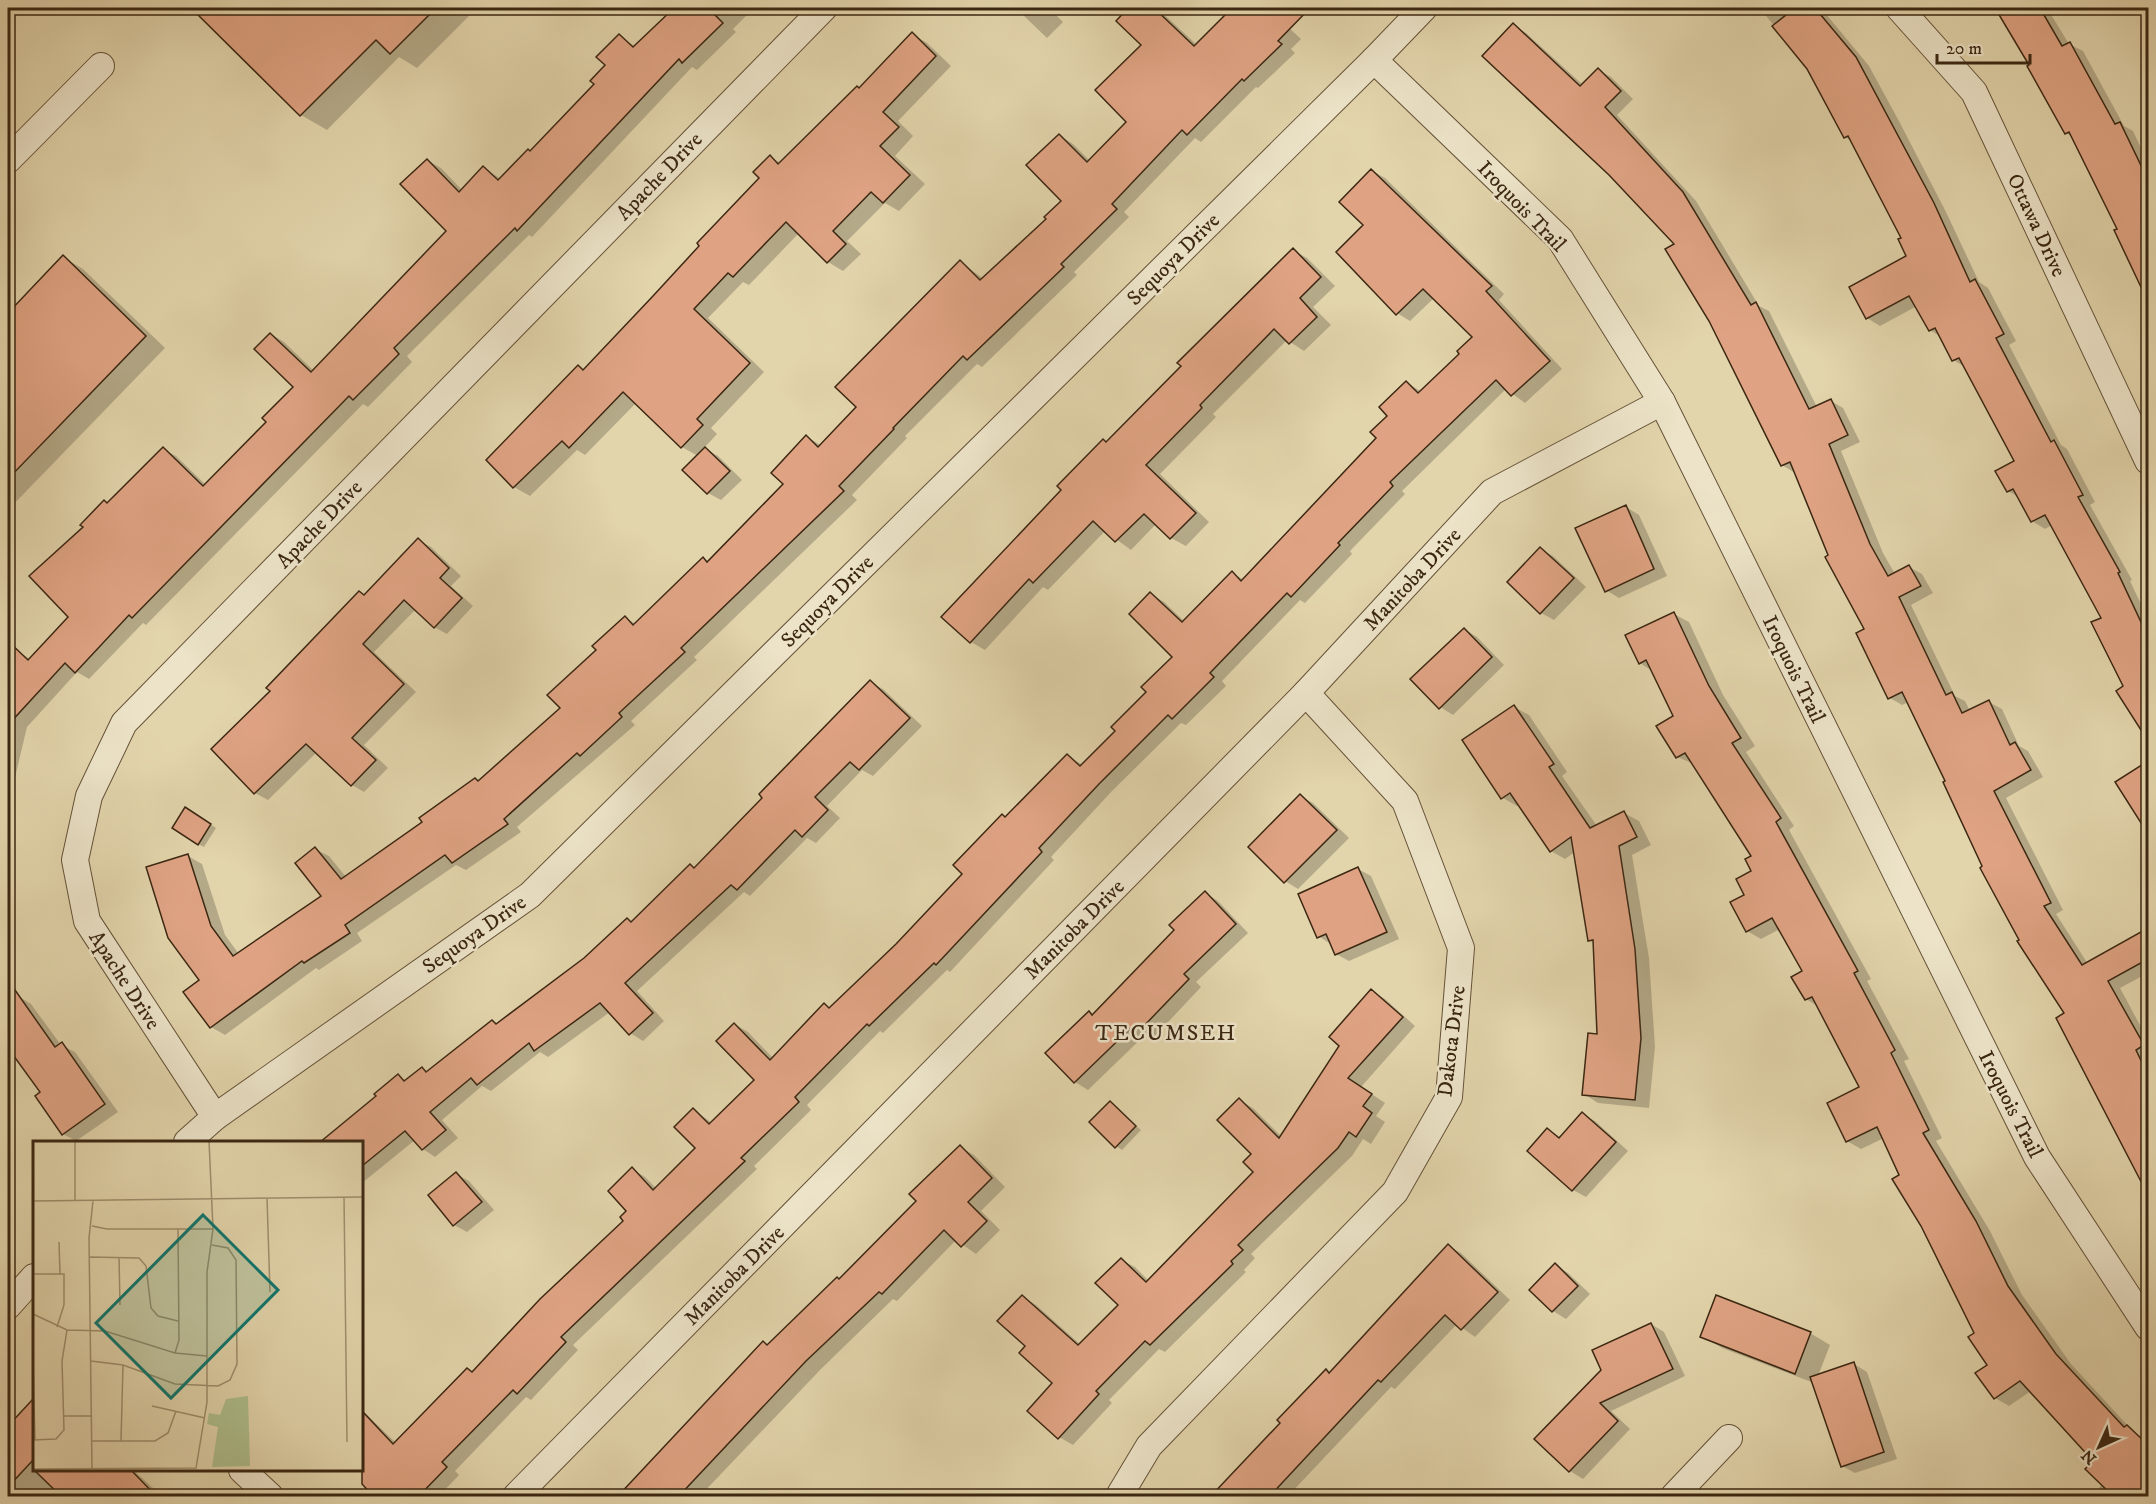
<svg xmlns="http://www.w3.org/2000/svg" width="2156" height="1504" font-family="'IM FELL DW Pica',serif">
	<rect width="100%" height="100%" fill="#e2d4ab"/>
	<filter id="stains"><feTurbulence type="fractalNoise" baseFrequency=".00333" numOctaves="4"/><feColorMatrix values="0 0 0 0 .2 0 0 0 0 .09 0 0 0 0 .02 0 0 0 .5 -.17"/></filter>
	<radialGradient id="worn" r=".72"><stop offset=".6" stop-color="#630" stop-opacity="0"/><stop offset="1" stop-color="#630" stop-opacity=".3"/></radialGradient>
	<g fill="#0003">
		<polygon points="193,8 477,8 417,68 399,57 327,130 301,115"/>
		<polygon points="672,8 754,8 733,29 736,32 697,70 692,67 532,237 529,235 407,356 412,362 368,407 363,404 146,625 143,623 89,679 77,672 27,727 8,807 8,656 14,649 30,659 70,617 108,504 163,449 176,456 206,485 268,422 295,387 271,334 284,342 314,371 448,231 427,160 441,168 462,190 484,168 501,179 531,153 596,84 619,36 636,47 674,10"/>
		<polygon points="1025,8 1049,8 1063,22 1047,38 1020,12"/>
		<polygon points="1130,8 1157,8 1197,45 1234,8 1268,8 1301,39 1291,49 1295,53 1258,88 1256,87 1201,142 1195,138 1124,212 1129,217 1074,272 1077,275 982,367 977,364 905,436 907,438 852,495 857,500 694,657 697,660 631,721 635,725 517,827 521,832 466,870 456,865 357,933 362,941 319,970 316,968 225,1035 211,1027 201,981 188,856 202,864 225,935 239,954 323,896 315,849 329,856 346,877 479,782 562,708 598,650 625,618 636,624 703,559 709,563 785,484 807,437 822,446 859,407 960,262 984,279 1048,219 1063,201 1060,136 1073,144 1090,161 1128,122 1143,45 1118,21"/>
		<polygon points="1753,8 1821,8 1869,66 1900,123 1946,212 1979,282 1988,288 2016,341 2009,345 2061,445 2067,449 2095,502 2090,505 2132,580 2130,581 2148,619 2148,739 2118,691 2124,687 2103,619 2052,525 2045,529 2032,521 2020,498 2008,491 2016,461 1967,368 1953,360 1941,337 1930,330 1917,306 1880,326 1867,318 1908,257 1903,238 1852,141 1845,137 1808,68 1763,12"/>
		<polygon points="1997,8 2047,8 2069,44 2083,51 2124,126 2133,131 2148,163 2148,299 2116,231 2119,229 2074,138 2066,133 2031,65"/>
		<polygon points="2148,18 2148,34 2141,24"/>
		<polygon points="1513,25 1526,33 1583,85 1598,70 1611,77 1633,99 1617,115 1696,201 1759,306 1769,311 1817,407 1831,401 1843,408 1860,442 1841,451 1883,553 1895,574 1909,567 1922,574 1933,593 1911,605 1955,696 1965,701 1970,711 1989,702 2002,709 2019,746 2028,751 2043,777 2006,798 2063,910 2056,914 2088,964 2145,932 2148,934 2148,973 2120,988 2148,1040 2148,1192 2137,1172 2066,1014 2021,940 1984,867 1909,702 1902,705 1890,698 1866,629 1830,556 1795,473 1782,465 1676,244"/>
		<polygon points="912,34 927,43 951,66 898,121 913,136 895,156 925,184 899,211 885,203 847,241 861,254 843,271 828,262 799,233 749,285 743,282 708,318 764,372 711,428 717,434 704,448 718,456 742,480 721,500 708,493 685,470 698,456 682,447 636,403 585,455 577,450 530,496 514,487 488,460 579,367 585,370 654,297 761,178 770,157 781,163 859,89"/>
		<polygon points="1371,170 1385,178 1504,294 1499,300 1562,369 1525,403 1506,389 1402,491 1405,494 1350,551 1352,554 1305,603 1300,600 1222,681 1226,686 1186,725 1181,723 1112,791 1051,857 1054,860 950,972 947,970 883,1033 880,1031 807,1105 811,1110 754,1166 757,1169 573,1345 578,1350 531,1400 526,1397 455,1471 459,1475 439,1496 376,1496 371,1478 362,1469 362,1410 396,1443 473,1373 625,1221 632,1169 645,1177 656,1188 697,1148 694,1110 712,1123 756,1080 734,1024 748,1032 773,1058 825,1005 831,1009 897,945 964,874 1006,818 1067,756 1083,765 1117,731 1148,692 1174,657 1151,594 1164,602 1185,622 1232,573 1244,580 1378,438 1407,383 1422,392 1461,354 1475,337 1434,298 1410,321 1397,313 1365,225"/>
		<polygon points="1293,250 1307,258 1335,286 1313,307 1331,325 1304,351 1287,340 1213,414 1216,417 1160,474 1209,522 1186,546 1171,538 1156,524 1131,550 1105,531 1048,590 1043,587 985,650 971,642 1063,490 1104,441 1107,443"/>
		<polygon points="63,257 83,269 165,348 8,510 8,315"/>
		<polygon points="1626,507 1639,515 1667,576 1619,598 1606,590"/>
		<polygon points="418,540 431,547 461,576 451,586 473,606 447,634 434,627 416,609 374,652 416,692 364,745 388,768 364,792 352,785 317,752 268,800 255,793 213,749"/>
		<polygon points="1540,549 1553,556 1586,587 1554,620 1541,613"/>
		<polygon points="1674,614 1689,622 1723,695 1755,746 1746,752 1794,826 1789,830 1871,979 1867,981 1909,1059 1904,1061 1942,1138 1936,1141 1990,1231 2022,1295 2071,1364 2131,1429 2148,1442 2148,1496 2090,1496 2103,1484 2095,1461 2031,1391 2009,1406 1995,1398 1989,1365 1976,1333 1884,1138 1861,1149 1847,1141 1862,1087 1819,1007 1806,999 1804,972 1780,929 1761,939 1747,931 1753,856 1694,764 1677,757 1675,716 1652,671 1640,663"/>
		<polygon points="1464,629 1477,637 1504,665 1453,715 1440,707"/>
		<polygon points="870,682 883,689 922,726 873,776 862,770 827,806 840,818 816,843 807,838 750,896 744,892 637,991 664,1021 643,1041 630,1033 610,1012 548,1057 540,1052 491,1091 482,1086 442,1120 458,1138 435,1157 423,1149 415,1140 362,1183 362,1142 378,1097 398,1076 407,1081 422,1068 428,1072 492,1021 497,1024 585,959 628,920 632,922 690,866 695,868 764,798"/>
		<polygon points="1514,707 1529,715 1567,772 1562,776 1597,826 1624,813 1639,821 1651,845 1632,855 1649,958 1655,1047 1649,1108 1598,1103 1584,1094 1599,1036 1594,943 1589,940 1575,852 1565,859 1551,851 1520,804 1517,806 1503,798 1464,741"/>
		<polygon points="2148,763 2148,827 2117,783"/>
		<polygon points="1300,796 1313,803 1349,838 1298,889 1285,881"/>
		<polygon points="192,812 216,828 204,847 198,844"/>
		<polygon points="1358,869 1371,876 1399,939 1349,961 1336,954 1331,944 1318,936"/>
		<polygon points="1205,893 1218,901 1248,933 1196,982 1201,987 1155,1036 1148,1032 1088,1090 1075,1082 1047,1053 1089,1013 1094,1016 1176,930"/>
		<polygon points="1371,991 1385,999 1415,1026 1361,1087 1385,1103 1376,1116 1385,1122 1371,1144 1363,1139 1352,1156 1251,1254 1255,1258 1244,1270 1246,1272 1165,1352 1159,1349 1109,1400 1112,1403 1073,1445 1059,1437 1054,1383 1028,1346 1022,1297 1036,1305 1081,1345 1120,1305 1121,1260 1135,1267 1149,1281 1255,1173 1239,1100 1253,1108 1282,1137 1341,1046"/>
		<polygon points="18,996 31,1004 61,1045 75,1052 118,1112 76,1141 63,1134 42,1093 8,1045 8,1004"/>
		<polygon points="1110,1103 1141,1130 1122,1150 1116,1146"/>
		<polygon points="1582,1114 1595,1121 1628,1151 1586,1197 1573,1190 1547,1130 1561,1137"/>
		<polygon points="960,1147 974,1155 1005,1187 981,1211 1000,1230 976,1254 956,1240 897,1301 893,1299 821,1369 700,1496 618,1496 768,1346 840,1281 918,1201"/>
		<polygon points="456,1174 469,1181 494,1210 467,1232 454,1225"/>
		<polygon points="1448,1246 1461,1253 1510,1300 1475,1337 1457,1324 1395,1389 1391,1387 1288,1496 1226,1496"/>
		<polygon points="1555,1265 1568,1273 1590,1294 1566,1319 1553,1311 1531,1290"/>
		<polygon points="1651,1324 1664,1332 1685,1376 1611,1411 1630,1429 1583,1479 1570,1471 1536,1439"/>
		<polygon points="1810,1333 1830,1345 1818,1376 1854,1364 1867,1372 1897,1459 1855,1473 1842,1466 1814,1383 1722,1348 1702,1336"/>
		<polygon points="34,1400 34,1470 93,1470 106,1483 120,1470 133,1470 162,1496 8,1496 8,1428"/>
		<polygon points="1820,1492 1828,1496 1817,1496"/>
	</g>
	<g fill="#dfa383" stroke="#3b2712" stroke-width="1.5">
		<polygon points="191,8 436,8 390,54 376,40 300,116"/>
		<polygon points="674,8 708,8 723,23 682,63 679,59 517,231 515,228 394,348 399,354 353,400 349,396 132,618 129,615 75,673 65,663 8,725 8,641 28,660 68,617 29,576 83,527 80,525 104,500 107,503 163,447 203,486 266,422 262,418 293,387 254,349 270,333 311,372 446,231 400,184 427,159 459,192 483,166 498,180 528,149 530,151 594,84 590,81 605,65 596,57 619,34 633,47"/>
		<polygon points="1128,8 1154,8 1194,46 1232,8 1310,8 1278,41 1282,44 1244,81 1242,79 1187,135 1182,130 1112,204 1117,209 1061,264 1064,267 967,360 963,356 893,428 894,429 839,486 844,491 681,648 685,652 619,713 622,717 580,756 577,753 504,819 508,824 452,863 445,855 345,925 350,933 304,963 302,961 210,1028 183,992 199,980 168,938 146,867 188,854 211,926 233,956 321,896 295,863 315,847 341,879 422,822 419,818 475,778 478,781 560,708 547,695 596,650 592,646 625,616 633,625 703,557 707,562 783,484 771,473 806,435 818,447 856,407 835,387 960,260 980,280 1046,219 1044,217 1061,201 1026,165 1059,134 1087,162 1126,122 1095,90 1141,45 1116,21"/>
		<polygon points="1795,8 1815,8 1856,57 1934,203 1970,282 1975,279 2004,334 1996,338 2051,442 2054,440 2083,495 2078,497 2120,572 2118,573 2148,637 2148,741 2116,691 2123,686 2091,622 2101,618 2045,515 2031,522 2013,489 2007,492 1995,471 2014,461 1959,358 1952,361 1935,328 1929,331 1909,296 1866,319 1849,287 1906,256 1898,239 1901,238 1848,136 1844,138 1807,69 1772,26"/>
		<polygon points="1995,8 2040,8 2062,46 2070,42 2115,124 2120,122 2148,180 2148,302 2114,230 2117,229 2069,132 2065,134 2027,66 2029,65"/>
		<polygon points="1513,23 1580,86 1598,68 1621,91 1605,107 1683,192 1751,305 1756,302 1809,409 1831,399 1848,435 1829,444 1870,544 1888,576 1909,565 1921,586 1899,597 1946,695 1952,692 1962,713 1989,700 2010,745 2015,742 2031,770 1994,791 2051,903 2044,906 2082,965 2148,928 2148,959 2108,981 2144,1045 2136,1050 2148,1075 2148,1195 2056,1018 2064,1013 2017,941 2019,940 1980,868 1982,866 1943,782 1945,781 1902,692 1888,699 1856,633 1864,629 1825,557 1828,555 1790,462 1781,466 1709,321 1665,249 1674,244 1609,175 1482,56"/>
		<polygon points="912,32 936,56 883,112 899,127 880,146 910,175 883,203 871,192 833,231 846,244 827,263 786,222 733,277 728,273 694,309 750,363 697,419 703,425 681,448 623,392 569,448 562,441 513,488 486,460 578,365 583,370 653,296 699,246 697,243 759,178 753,172 770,155 778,164 857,86 859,88"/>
		<polygon points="1371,169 1492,286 1486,291 1550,361 1511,396 1496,380 1390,482 1393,486 1338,543 1340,545 1291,597 1287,593 1210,673 1214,677 1172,719 1168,715 1099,784 1039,848 1042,852 936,965 934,963 869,1026 867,1024 795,1097 799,1102 741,1158 745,1161 561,1337 566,1342 517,1394 513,1390 442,1462 447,1467 418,1497 374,1497 362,1484 362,1411 393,1444 467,1368 472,1372 540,1299 623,1221 620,1217 626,1211 608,1191 632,1167 653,1190 695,1148 674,1127 693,1108 709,1124 754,1080 716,1041 734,1023 770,1060 824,1003 829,1008 896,944 962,874 953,865 1002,814 1005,817 1067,754 1080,766 1115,731 1111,727 1146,692 1141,687 1172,657 1129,614 1150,592 1182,622 1232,571 1241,581 1376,438 1370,432 1387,416 1379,407 1406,381 1418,393 1459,354 1457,351 1472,337 1423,289 1396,315 1336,252 1363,225 1339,202"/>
		<polygon points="1293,248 1321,277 1300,298 1317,317 1289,344 1274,329 1200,405 1202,408 1146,465 1196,513 1170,539 1144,514 1115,542 1093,521 1033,583 1029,579 970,643 941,617 1061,490 1057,486 1103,439 1106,442 1181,366 1177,363"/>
		<polygon points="63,255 146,336 8,479 8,313"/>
		<polygon points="705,447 730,471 707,494 682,470"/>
		<polygon points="1626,505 1654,569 1605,592 1575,528"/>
		<polygon points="418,538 449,568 440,578 462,598 434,628 404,600 363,644 404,684 352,738 376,760 351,786 306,744 254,794 211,749 270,691 266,688 359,591 364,595"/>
		<polygon points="1540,547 1574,578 1540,614 1507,582"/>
		<polygon points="1674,612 1709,686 1741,738 1732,743 1781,818 1776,822 1858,971 1854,973 1895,1050 1891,1053 1929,1130 1923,1133 1976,1221 2008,1286 2056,1354 2124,1427 2127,1425 2148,1445 2148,1497 2114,1497 2085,1469 2093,1461 2020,1381 1994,1399 1975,1373 1987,1365 1968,1337 1974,1333 1921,1226 1892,1179 1899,1175 1877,1127 1846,1142 1827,1103 1859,1087 1812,997 1805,1000 1791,977 1802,971 1772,918 1746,932 1730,902 1744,895 1736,879 1751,871 1745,859 1751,856 1685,753 1676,758 1656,726 1673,716 1646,660 1639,664 1625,635"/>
		<polygon points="1464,628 1492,657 1439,709 1410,679"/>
		<polygon points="870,680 910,718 859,770 850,762 815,797 828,810 802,837 795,830 737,890 731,885 625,983 653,1013 629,1035 600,1003 534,1051 529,1043 477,1085 471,1078 430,1112 446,1130 422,1150 405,1131 362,1166 362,1143 319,1143 376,1096 374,1094 398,1074 404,1081 422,1067 426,1072 492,1020 496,1024 584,958 627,918 631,922 690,864 694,868 762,798 759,794"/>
		<polygon points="1514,705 1554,764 1549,767 1590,828 1624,811 1637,837 1619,846 1635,949 1641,1038 1635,1100 1582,1095 1588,1033 1597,1034 1593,940 1588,941 1571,837 1550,852 1510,793 1501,799 1462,740"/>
		<polygon points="2148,761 2148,834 2115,782"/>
		<polygon points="1300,794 1337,830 1284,883 1248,847"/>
		<polygon points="185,807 211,824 198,845 172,828"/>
		<polygon points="1358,867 1387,932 1335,955 1326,934 1317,938 1298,894"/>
		<polygon points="1205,891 1236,924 1184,974 1189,979 1141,1029 1135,1024 1074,1083 1045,1053 1089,1011 1092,1015 1174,930 1169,925"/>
		<polygon points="8,980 55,1047 62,1042 105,1104 62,1135 35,1096 40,1092 8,1048"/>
		<polygon points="1371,989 1403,1017 1348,1078 1372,1094 1363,1106 1372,1113 1356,1137 1349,1132 1338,1148 1238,1245 1243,1250 1231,1261 1233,1264 1150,1345 1145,1341 1096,1391 1099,1394 1058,1439 1027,1411 1052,1383 1019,1353 1025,1346 997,1321 1022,1295 1078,1345 1118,1305 1095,1283 1121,1258 1146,1282 1253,1172 1243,1162 1251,1154 1217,1120 1239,1098 1279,1138 1339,1046 1329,1037"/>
		<polygon points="1110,1101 1136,1126 1115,1148 1089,1122"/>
		<polygon points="1582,1112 1616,1142 1572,1191 1527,1151 1547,1128 1559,1138"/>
		<polygon points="960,1145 992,1178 968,1202 987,1221 961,1247 944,1230 882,1294 879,1292 806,1361 678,1497 617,1497 763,1341 767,1345 837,1277 839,1279 916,1201 909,1194"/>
		<polygon points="456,1172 482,1202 453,1226 428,1195"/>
		<polygon points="1448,1244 1498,1292 1461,1330 1445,1315 1381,1382 1378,1380 1269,1497 1210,1497 1280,1423 1277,1420 1326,1369 1329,1373"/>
		<polygon points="1555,1263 1578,1286 1552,1312 1529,1290"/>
		<polygon points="1716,1295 1811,1332 1795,1374 1700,1337"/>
		<polygon points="1651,1323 1673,1369 1600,1403 1618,1421 1569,1472 1534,1439 1601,1370 1592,1350"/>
		<polygon points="1854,1362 1884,1452 1841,1467 1810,1377"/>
		<polygon points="34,1398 34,1459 8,1487 8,1426"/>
		<polygon points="34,1470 131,1470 157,1497 62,1497"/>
	</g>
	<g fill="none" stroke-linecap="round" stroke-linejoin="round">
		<defs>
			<g id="minor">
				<polyline points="1899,8 1974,92 2148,461"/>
				<polyline points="1374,60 1560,239 1662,402 2037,1157 2148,1327"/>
				<polyline points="8,160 101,66"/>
				<polyline points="215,1117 87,921 75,860 89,796 124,723 824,8"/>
				<polyline points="187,1142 215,1117 530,895 1374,60 1424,8"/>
				<polyline points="8,1306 34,1277"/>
				<polyline points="242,1470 270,1496"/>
				<polyline points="516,1496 1306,693 1492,492 1662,402"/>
				<polyline points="1119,1496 1149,1446 1395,1192 1449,1097 1461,948 1405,801 1306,693"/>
				<polyline points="1674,1496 1729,1438"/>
			</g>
		</defs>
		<use href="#minor" stroke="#655238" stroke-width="28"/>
		<use href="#minor" stroke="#ece3c8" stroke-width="26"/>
	</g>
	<g text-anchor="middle" stroke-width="5" stroke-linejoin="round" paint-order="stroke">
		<g font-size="21" fill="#3b2712" stroke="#ece3c8">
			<text transform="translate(659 176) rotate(-46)" y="7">Apache Drive</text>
			<text transform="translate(1522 206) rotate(46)" y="7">Iroquois Trail</text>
			<text transform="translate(2037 225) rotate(65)" y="7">Ottawa Drive</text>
			<text transform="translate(1173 259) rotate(-45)" y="7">Sequoya Drive</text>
			<text transform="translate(319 524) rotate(-46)" y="7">Apache Drive</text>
			<text transform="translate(1412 579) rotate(-47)" y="7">Manitoba Drive</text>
			<text transform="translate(827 601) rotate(-45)" y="7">Sequoya Drive</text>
			<text transform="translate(1794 669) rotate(64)" y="7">Iroquois Trail</text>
			<text transform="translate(1074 929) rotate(-45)" y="7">Manitoba Drive</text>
			<text transform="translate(474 934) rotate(-35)" y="7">Sequoya Drive</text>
			<text transform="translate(125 980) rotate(57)" y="7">Apache Drive</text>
			<text transform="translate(1451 1041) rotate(-83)" y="7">Dakota Drive</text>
			<text transform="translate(2011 1104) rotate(63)" y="7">Iroquois Trail</text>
			<text transform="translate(734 1275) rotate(-45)" y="7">Manitoba Drive</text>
		</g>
		<g font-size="22" letter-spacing="1.5" fill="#3b2712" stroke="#ece3c8">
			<text x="1166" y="1040">TECUMSEH</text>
		</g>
	</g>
	<g transform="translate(33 1141)">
		<rect width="330" height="330" fill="#e2d4ab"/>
		<path d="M215,255L217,325L179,326L185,286L174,283L176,272L187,274L193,258Z" fill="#aebe8d"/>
		<path fill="none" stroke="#9f8f6e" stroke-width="1.5" d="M42,0V59M311,56L314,301M234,57L237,151M0,60L330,56M59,85L74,88H180M26,101L27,133M57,116L106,117L113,125L118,167L125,175L145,180M86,116L87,164M0,133H31V164L24,186M0,173L34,189L72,190L142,212L174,215M142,212L146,199L145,88M0,220L2,299M58,220L90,224L142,243L185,245L197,239L204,223L203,119L195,107L179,104M119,265L172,277M31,275H59M0,299L23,298L31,289L29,220L34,189M59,300H122L135,292L143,270M88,300L90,224M0,328L163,327L174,261V131L180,88L176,0M59,328L56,97L60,60"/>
		<path fill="#0f766e" fill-opacity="0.15" stroke="#0f766e" stroke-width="3" d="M170,74L245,149L138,257L63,182Z"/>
		<rect width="330" height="330" fill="none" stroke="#3b2712" stroke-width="3"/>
	</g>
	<rect width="2156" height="1504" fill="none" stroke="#e2d4ab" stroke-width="30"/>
	<rect x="9" y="9" width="2138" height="1486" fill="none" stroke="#3b2712" stroke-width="3"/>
	<rect x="15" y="15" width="2126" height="1474" fill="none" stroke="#3b2712" stroke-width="1.5"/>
	<g transform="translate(2099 1447) rotate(225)" stroke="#ece3c8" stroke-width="4.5" paint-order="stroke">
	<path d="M0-4.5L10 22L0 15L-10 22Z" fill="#3b2712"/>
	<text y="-9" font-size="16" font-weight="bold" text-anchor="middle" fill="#3b2712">N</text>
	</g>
	<path d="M1937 54v9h93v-9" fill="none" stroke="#3b2712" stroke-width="3"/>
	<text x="1946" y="54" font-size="18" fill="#3b2712" stroke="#ece3c8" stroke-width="4.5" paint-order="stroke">20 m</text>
	<rect width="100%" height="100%" filter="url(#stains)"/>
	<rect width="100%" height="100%" fill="url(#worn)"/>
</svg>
